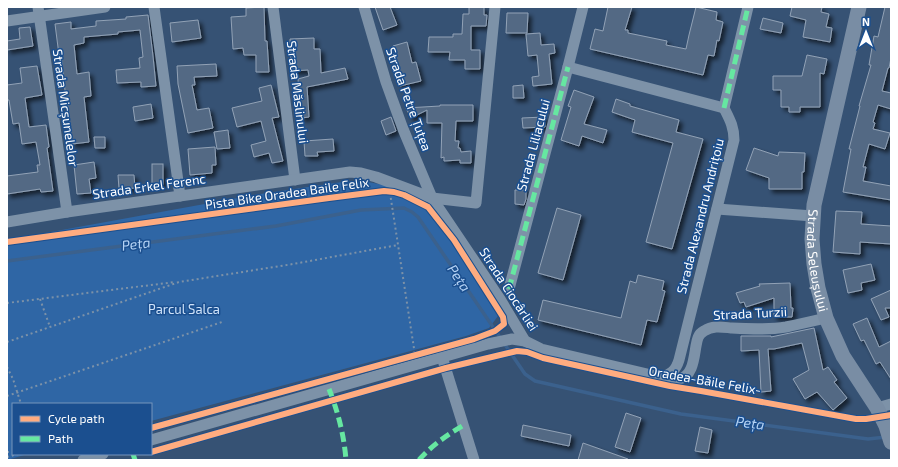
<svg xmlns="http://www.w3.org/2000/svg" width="898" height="467" font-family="'Exo 2',sans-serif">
	<defs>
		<filter id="shadow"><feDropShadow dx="3.5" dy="3.5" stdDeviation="2" flood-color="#0009"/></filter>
	</defs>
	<rect width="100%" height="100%" fill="#365274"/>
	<polygon fill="#2f66a5" points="342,182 368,182 384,185 426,203 498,316 489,328 466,336 151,421 151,404 13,404 13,454 28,454 7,460 7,240 254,195"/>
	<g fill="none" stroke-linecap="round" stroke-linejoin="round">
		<polyline stroke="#3b618d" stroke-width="3.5" points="7,261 276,226 361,210 404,208 412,212 418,217 525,374 535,381 681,414 868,439 886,437"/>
	</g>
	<g fill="#526984" stroke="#92a2b6" filter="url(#shadow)">
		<polygon points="264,7 265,41 267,41 269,72 256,72 256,55 244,55 243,48 233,49 231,17 246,16 246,8"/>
		<polygon points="375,7 390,7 397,25 383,30"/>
		<polygon points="469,7 484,7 484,15 487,15 486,26 471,26 471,50 480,50 480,69 465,69 465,60 449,60 450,52 428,52 429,37 453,37 453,34 462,34 463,14 469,14"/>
		<polygon points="608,7 632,7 625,30 628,30 628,33 667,41 666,45 686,49 689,35 696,7 717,12 716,20 723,22 719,41 717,40 714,56 708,55 703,75 590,49 595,29 603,31"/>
		<polygon points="792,7 822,7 821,12 829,14 826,27 832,28 830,42 803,37 806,20 790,16"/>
		<polygon points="885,7 891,7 891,58 889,68 888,68 882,91 891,93 891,109 878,105 873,122 875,123 873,129 890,133 885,149 869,144 863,167 866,167 863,181 891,186 891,200 843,192 851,149 849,149 860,106 859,106 871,65 869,65 874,36 878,37"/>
		<polygon points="507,13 528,13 527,33 506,33"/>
		<polygon points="148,15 153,56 156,86 141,87 141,82 117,83 116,70 140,68 139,58 143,57 140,30 118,32 118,34 84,37 84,43 74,45 77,74 89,72 91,96 84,97 89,142 72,144 67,98 66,99 61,55 59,55 55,24 71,22 71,29 96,26 96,21 126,19 126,17"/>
		<polygon points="763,18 783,23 781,33 760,29"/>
		<polygon points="198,20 201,38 172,42 170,23"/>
		<polygon points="30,27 33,46 7,50 7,41 20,39 19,28"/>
		<polygon points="540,33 541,45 554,44 555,53 549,54 552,84 533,86 532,77 539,76 537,55 528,56 526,34"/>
		<polygon points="314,38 314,49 320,49 321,73 345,68 348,79 307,87 309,117 301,118 298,79 309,76 308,70 291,71 290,39"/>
		<polygon points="407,42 412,63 416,62 421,81 400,86 395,66 397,66 393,46"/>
		<polygon points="807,55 827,59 824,74 820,73 820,107 800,107 800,112 789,112 789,107 781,107 781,90 773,90 773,76 802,76"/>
		<polygon points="216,64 217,76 194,77 195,85 192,85 197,110 209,108 213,128 188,133 178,84 177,66"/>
		<polygon points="37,66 42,95 25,98 29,127 46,125 49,147 47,148 53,191 41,192 40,189 7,194 7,176 38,172 37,165 40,165 36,142 22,144 19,123 13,124 9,100 7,100 7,85 22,83 20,68"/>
		<polygon points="271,85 279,117 272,118 283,161 272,163 269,153 254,157 251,145 266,141 261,121 237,127 232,108 262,101 259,88"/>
		<polygon points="523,85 524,98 513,98 513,86"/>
		<polygon points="574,90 594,97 584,124 607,130 603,143 582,136 579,146 561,140 571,107 568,106"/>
		<polygon points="616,99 630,104 630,106 679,120 676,132 703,139 672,249 646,242 673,143 632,132 635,120 612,112"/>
		<polygon points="151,104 153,118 135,121 133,107"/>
		<polygon points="440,105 473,105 473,121 456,121 455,141 459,141 458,148 460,148 461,152 471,151 471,163 460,163 460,160 444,161 444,157 441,158 442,123 427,123 427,110 411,118 406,108 440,106"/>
		<polygon points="391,117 396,131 386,135 381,121"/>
		<polygon points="544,117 545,127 523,128 522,118"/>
		<polygon points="228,130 230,148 217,149 214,132"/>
		<polygon points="94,137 105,137 105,148 95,148"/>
		<polygon points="333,139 334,151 317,152 318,156 305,156 304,141"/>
		<polygon points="215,147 216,165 212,165 212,173 190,175 188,149"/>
		<polygon points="754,148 778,156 779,152 805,153 804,172 802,172 802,189 769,189 769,178 746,170"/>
		<polygon points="94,162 96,178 89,179 91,193 77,194 74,165"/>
		<rect x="152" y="164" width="11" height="20"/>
		<polygon points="118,175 134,175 135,188 119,189"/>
		<polygon points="515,190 526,190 526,199 524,205 515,204"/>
		<polygon points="557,208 581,215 563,280 538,273"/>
		<polygon points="836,211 862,212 861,224 891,226 891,244 860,242 860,254 833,252"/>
		<polygon points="871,264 875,280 861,283 862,290 848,293 843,270"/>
		<polygon points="638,275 664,281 662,290 665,291 657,322 647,320 641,345 538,320 543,300 621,318 630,281 636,283"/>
		<polygon points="790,283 791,308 793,308 792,317 774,317 774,298 746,307 744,302 740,303 736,293 760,286 759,284"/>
		<polygon points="891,290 891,308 885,308 889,317 881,320 871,299"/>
		<polygon points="867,318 879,347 891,341 891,379 880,362 876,364 864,340 861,341 853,324"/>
		<polygon points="814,328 823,370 828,367 837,380 834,382 847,398 833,410 817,392 805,399 793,379 809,370 802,343 774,349 768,349 771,391 761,392 759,350 741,351 741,336 771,336 771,337"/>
		<polygon points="626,413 641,418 630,452 615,447"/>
		<polygon points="523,425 571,435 569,446 521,436"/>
		<polygon points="700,427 712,430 708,453 695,451"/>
		<polygon points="583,443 628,459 627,460 578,460"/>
	</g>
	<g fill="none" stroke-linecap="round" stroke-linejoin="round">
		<g stroke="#7d92a8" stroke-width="2" stroke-dasharray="2 3" stroke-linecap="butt">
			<polyline points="390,193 415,355"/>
			<polyline points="40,299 50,327"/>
			<polyline points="7,303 175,282"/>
			<polyline points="7,342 179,282 293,264 398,245"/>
			<polyline points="7,367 13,379 21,404"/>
			<polyline points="7,396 222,322"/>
			<polyline points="7,452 13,452"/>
			<polyline points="7,457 18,454"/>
		</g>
		<g stroke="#7d92a8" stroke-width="11">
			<polyline points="38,7 67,212"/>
			<polyline points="154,7 180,196"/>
			<polyline points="273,7 295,180"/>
			<path d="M364,7L386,82L403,129L432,198L500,299L525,341L541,349L660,377C666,378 673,380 679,379C693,377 694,357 696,346C697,340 698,334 704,331C713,325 722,327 731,328C750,329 768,330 786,327C800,324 813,321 826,318"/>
			<polyline points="7,21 105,7"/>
			<polyline points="568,67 724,108"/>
			<polyline points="717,209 813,216"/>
			<polyline points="7,222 67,212 350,172 361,173 376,177 432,198 476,203 495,7"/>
			<polyline points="509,289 568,67 583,7"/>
			<polyline points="442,357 474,460"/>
			<path d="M661,377C671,375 676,370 679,360L734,140C734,127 730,120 724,108L748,7"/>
			<polyline points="877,408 891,404"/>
			<polyline points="151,440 488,344 512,339 525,341"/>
			<polyline points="83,460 103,454"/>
		</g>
		<path stroke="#798da4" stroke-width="15" id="s1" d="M859,7L814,205L812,239L814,264L818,288L826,318L843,356L877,408L886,426L891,442"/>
		<g stroke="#66e7a1" stroke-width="5" stroke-dasharray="10 5" stroke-linecap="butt">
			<polyline points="724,108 748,7"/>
			<polyline points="509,289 568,67"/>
			<path d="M329,389C338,412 344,435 346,460"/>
			<polyline points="133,454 135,460"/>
			<path d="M419,460C431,446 447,435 464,425"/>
		</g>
		<defs>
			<g id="cycleway">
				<polyline points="7,242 329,198 384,191 394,192 404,195 428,207 454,240 503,317 504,324 495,331 474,339 151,428"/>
				<polyline points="151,452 446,368 517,351 527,352 543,358 670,386 701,391 856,419 866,419 891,415"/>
			</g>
		</defs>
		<use href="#cycleway" stroke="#1b4f8f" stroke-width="8"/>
		<use href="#cycleway" stroke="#ffac80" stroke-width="6"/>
	</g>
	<g text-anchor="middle" stroke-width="3" stroke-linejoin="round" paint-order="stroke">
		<g font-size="13" fill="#fff" stroke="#1b4f8f">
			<text transform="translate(298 92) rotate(83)" y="5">Strada Măslinului</text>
			<text transform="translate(409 99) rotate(70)" y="5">Strada Petre Țuțea</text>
			<text transform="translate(66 108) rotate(82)" y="5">Strada Micșunelelor</text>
			<text transform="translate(533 145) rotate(-75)" y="5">Strada Liliacului</text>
			<text transform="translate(149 186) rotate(-8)" y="5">Strada Erkel Ferenc</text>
			<text transform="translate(287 193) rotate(-8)" y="5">Pista Bike Oradea Baile Felix</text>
			<text transform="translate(700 216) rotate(-76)" y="5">Strada Alexandru Andrițoiu</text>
			<text dy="5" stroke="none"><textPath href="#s1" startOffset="259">Strada Seleușului</textPath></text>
			<text transform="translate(509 289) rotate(57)" y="5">Strada Ciocârliei</text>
			<text transform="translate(750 313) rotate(-3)" y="5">Strada Turzii</text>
			<text transform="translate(705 380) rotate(10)" y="5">Oradea-Băile Felix-</text>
		</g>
		<g font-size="13" fill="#cfe3fa" stroke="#1b4f8f">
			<text x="184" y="314">Parcul Salca</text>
		</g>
		<g font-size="14" font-style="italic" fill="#b5d3f5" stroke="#1b4f8f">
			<text transform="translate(136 244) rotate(-7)" y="5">Peța</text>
			<text transform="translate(459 278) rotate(56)" y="5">Peța</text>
			<text transform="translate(750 423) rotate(8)" y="5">Peța</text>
		</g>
	</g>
	<rect width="898" height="467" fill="none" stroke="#ffffff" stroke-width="16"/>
	<rect x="12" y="403" width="140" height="52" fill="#1b4f8f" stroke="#7695bc"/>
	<rect x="20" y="416" width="20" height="6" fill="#ffac80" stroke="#7695bc"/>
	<text x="48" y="423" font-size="12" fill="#ffffff">Cycle path</text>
	<rect x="20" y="436" width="20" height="6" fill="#66e7a1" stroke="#7695bc"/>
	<text x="48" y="443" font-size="12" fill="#ffffff">Path</text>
	<g transform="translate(866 32)" stroke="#1b4f8f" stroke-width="3" paint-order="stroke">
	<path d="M0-3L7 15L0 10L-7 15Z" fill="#ffffff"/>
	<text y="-6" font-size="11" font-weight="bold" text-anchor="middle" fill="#ffffff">N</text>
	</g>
</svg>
